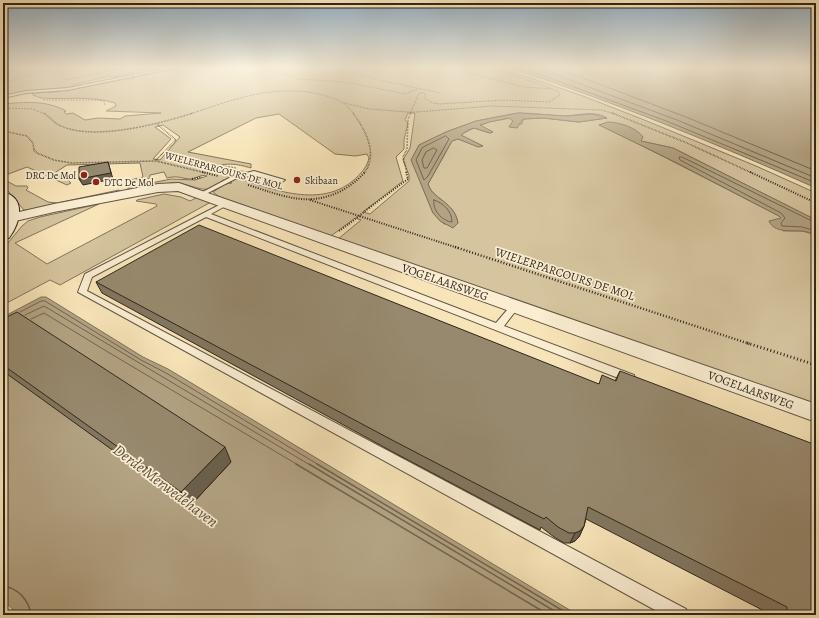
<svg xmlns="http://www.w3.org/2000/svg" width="819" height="618" font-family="Alegreya,serif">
	<rect width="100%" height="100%" fill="#f7e4b8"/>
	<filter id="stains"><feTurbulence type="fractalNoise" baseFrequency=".005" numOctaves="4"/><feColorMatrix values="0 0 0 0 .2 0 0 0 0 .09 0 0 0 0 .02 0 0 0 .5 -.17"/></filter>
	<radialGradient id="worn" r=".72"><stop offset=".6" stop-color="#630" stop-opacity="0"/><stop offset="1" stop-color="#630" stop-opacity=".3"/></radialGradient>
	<g fill="#d5c49e" stroke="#82755e" fill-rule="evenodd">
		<polygon points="24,67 163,67 135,71 136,72 114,77 111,76 76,84 73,85 74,87 26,91 3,96 3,74"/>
		<path d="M182,67H498L583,96L642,119L756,166L816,193V220L673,148L641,141L635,142L779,216L781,218L778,220L783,231H802L816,235V409L338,239L361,220L355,218L331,236L218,196L213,192L225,184L232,183L223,180C207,200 191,181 171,183C159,185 139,192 128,189V185L134,184L136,186L171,179L195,180L207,176C201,174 197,178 191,179C182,179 178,175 167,178L164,172L150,175V178L126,182V181L143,177L140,163L67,165L56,172L57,175L68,180L71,183L67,185L27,167L3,176V104C25,102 46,100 66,111L64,112L66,114L73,113L85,120L98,118L120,119L125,116L161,113L106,111L116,106L115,103C90,95 66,100 41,98L33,95L32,93L56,92L126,79H134L132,78ZM408,113H415L410,148L403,160L409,175V181L370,214L363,212L403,181L396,157L404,149V140L408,123L405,120ZM518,113C532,113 546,115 560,116C574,117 594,109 607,118L579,122L543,118L523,119L522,124L512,123L513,121L510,118L489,122L479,126L493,132L490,133L474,128L460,135L482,146L458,139L452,141L428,184C433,200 454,201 458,223L444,224L433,213L412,160L419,145L446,132L476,121ZM279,114L335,154L355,156L367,154L369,158C367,167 362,172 356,178C322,210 272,189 234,177L247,172L225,168L215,172L210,170C223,161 237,164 251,168V164L188,152L256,118ZM163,125L180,137L160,160L153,159L171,139L155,127Z"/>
		<polygon points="3,179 16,186 27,186 28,188 26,190 48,202 57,203 119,190 123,193 30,210 24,210 8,191 3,189"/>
		<polygon points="164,194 181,197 190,201 198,197 211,202 60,285 50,280 3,305 3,249 22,226 28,221 40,217 99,204 15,243 47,264 157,206 156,204 136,201 137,200"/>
	</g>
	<g fill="#b3a383" stroke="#7e715a">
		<path d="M507,67H816V188C715,143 612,101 507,67Z"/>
		<path d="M518,113L567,116L592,114L607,118L579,122L543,118L523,119L517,128L509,127L513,121L509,118L489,122L480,125L493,132L490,133L474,128L468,130L461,135L483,146L478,147L458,139L452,141L428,184C433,200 454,201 458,223L453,228L440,221L433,213L411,160L419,145L446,132L476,121Z"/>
		<path d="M608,122C619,122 637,128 643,137L641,141L673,148L816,220V235C811,233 806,231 801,231C790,230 774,233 769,221L781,218L779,216L677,163L599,125Z"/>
		<polygon points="41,297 46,297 143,357 168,369 578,615 18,615 3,599 3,317"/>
	</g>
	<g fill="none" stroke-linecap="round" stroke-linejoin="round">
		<g stroke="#716450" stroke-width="1">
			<polyline points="520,67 669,122 816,183"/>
			<polyline points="535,67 677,120 816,178"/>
			<polyline points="554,67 686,117 816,171"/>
			<polygon points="446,136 449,139 428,176 424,180 416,160 422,148"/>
			<polygon points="434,148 437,150 427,168 424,168 422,160 426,152"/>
			<path d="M434,200C443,203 452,211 452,222C442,221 432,210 434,200Z"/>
			<polyline points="816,223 682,157 679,157 680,160 781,213 785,218 781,223 782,226 802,227 816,231"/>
			<polyline points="20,312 41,301 45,301 141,360 166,373 319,465"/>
			<polyline points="25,315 44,306 310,465"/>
			<path d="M31,319L44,313C128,365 213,414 298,465"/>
		</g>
		<g stroke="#716450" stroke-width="1.5">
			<polyline points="296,464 549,615"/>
			<polyline points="309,464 561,615"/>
			<polyline points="317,464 570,615"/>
			<path d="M3,586C18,588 29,600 31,615"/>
		</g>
		<defs>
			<g id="lane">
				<polygon points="172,67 178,67 68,90 26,93 3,98 3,96 26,91 68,88"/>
				<polygon points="254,171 285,180 282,182 254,175 235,179 204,195 199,194 231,177"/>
				<polygon points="227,201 230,203 229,204 211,214 496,323 512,304 518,304 519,306 518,308 504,326 634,375 635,378 634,381 630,382 626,381 206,217 92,277 87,291 686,609 688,615 664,615 78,292 85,274"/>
			</g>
			<polygon id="street" points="179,183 816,404 816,422 178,191 158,192 54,212 11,222 6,221 4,218 6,215 54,204 158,184"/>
			<path id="secondary" d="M3,192C27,198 20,223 9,238L3,239Z"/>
		</defs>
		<use href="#lane" stroke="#615644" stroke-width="2"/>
		<use href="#street" stroke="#615644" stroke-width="2"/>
		<use href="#secondary" stroke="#2f261d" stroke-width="2"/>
		<g stroke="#2f261d" stroke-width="1" stroke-dasharray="0.5 1" stroke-linecap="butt">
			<polyline points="260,67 299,79 345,82 405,94 418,89"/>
			<polyline points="332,67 379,80 440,93"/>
			<polyline points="445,67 524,87 551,89"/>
			<polyline points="3,74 23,67"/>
			<polyline points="66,80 128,67"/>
			<polyline points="3,83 56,67"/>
			<polyline points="43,100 96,100 104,101 105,105"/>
			<polyline points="344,103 370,109 407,112"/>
			<polyline points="3,108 32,109 45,114"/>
			<polyline points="417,112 492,106 601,110 615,114"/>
			<path d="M190,114C232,100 273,84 318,94C333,97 344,101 354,114"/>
			<polyline points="410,114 419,93 425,93 425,99 433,103 440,104 503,100 549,102 560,95 558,91 491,67"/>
		</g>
		<g stroke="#2f261d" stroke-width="1.5" stroke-dasharray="0.5 1" stroke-linecap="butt">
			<path d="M44,113C50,117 54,123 61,126C94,141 159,124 193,113"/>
			<path d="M353,113C365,129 379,155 364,173"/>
			<polyline points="612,113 687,143 752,173"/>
			<polyline points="3,131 27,136 33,143 34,150 37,153 54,160 71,163 156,161 206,173"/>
			<polyline points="156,160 176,140 157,124"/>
			<polyline points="215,169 224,166 236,168"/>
			<polyline points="407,173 403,157 407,149 408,119 411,113"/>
		</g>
		<g stroke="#2f261d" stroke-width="2" stroke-dasharray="1 1.5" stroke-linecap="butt">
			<polyline points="202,172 218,176"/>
			<polyline points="750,172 816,203"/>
			<polyline points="192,179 202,177"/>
			<path d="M248,185C281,195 307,208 341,191C350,186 358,180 365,172"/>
			<polyline points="310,200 458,248"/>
			<polyline points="369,208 408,179 406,172"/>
			<polyline points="339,231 349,224"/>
		</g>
		<polyline stroke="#2f261d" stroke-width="2.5" stroke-dasharray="1 2" stroke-linecap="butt" points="455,247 750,344"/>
		<polyline stroke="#2f261d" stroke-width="3" stroke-dasharray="1 2.5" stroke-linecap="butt" points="747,343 816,365"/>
		<use href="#lane" fill="#faedd1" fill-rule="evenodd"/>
		<use href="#street" fill="#faedd1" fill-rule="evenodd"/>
		<use href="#secondary" fill="#faedd1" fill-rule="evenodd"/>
		<polyline stroke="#2f261d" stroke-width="1" stroke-dasharray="0.5 1" stroke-linecap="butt" points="407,112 417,112"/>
		<polyline stroke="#2f261d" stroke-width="2" stroke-dasharray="1 1.5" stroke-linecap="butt" points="349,224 369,208"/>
	</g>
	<g fill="#82765f" stroke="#2f261d">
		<polygon points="96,282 598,384 615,381 620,371 816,615 772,615 586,519 584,526 579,537 575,541 570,543 564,543 554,537 541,527 540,530 393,452 102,293"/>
		<polygon points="3,319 231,462 190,506 3,371"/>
	</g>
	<g fill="#6a604d" stroke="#2f261d">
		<polygon points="108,162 110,169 113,179 83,185 79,179"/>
		<polygon points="225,447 231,462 190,506 181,492"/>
		<polygon points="584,526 579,537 575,541 570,543 575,533"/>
	</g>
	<g fill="#97896e" stroke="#2f261d">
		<polygon points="108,162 111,173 79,179 79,167"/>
		<polygon points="199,225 599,384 602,375 616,381 620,371 816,445 816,615 787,615 787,607 588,507 584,526 580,531 575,533 569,533 558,527 546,517 544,519 392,440 96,282"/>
		<polygon points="17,312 225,447 181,492 3,365 3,319"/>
	</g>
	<linearGradient id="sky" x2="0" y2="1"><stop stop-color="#93adc0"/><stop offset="0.44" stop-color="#fbf3df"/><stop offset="1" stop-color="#fbf3df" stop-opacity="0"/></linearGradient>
	<rect width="819" height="153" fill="url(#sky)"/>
	<g fill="#8f2418" stroke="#faedd1" stroke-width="1.5">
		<circle cx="84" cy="175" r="4"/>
		<circle cx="297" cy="180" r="4"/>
		<circle cx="96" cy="182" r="4"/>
	</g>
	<g text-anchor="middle" stroke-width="3.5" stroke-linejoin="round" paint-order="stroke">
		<g font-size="10" fill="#2f261d" stroke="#faedd1">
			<text transform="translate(224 170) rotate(15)" y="4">WIELERPARCOURS DE MOL</text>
		</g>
		<g font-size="10" fill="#2f261d" stroke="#faedd1" text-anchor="start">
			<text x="76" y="179" text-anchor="end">DRC De Mol</text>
			<text x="305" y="184">Skibaan</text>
			<text x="104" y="186">DTC De Mol</text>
		</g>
		<g font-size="12" fill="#2f261d" stroke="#faedd1">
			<text transform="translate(565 274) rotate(18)" y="4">WIELERPARCOURS DE MOL</text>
			<text transform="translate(445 282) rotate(19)" y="4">VOGELAARSWEG</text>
			<text transform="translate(751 390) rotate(20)" y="4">VOGELAARSWEG</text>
		</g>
		<g font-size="16" font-style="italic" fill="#5d5241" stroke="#faedd1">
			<text transform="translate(166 485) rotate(37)" y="6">Derde Merwedehaven</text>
		</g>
	</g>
	<rect width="819" height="618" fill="none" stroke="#f7e4b8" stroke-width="16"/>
	<rect x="4" y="4" width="811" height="610" fill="none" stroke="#2f261d" stroke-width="2"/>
	<rect x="8" y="8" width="803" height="602" fill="none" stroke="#2f261d"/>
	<rect width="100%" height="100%" filter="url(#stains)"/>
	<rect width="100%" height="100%" fill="url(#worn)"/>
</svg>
